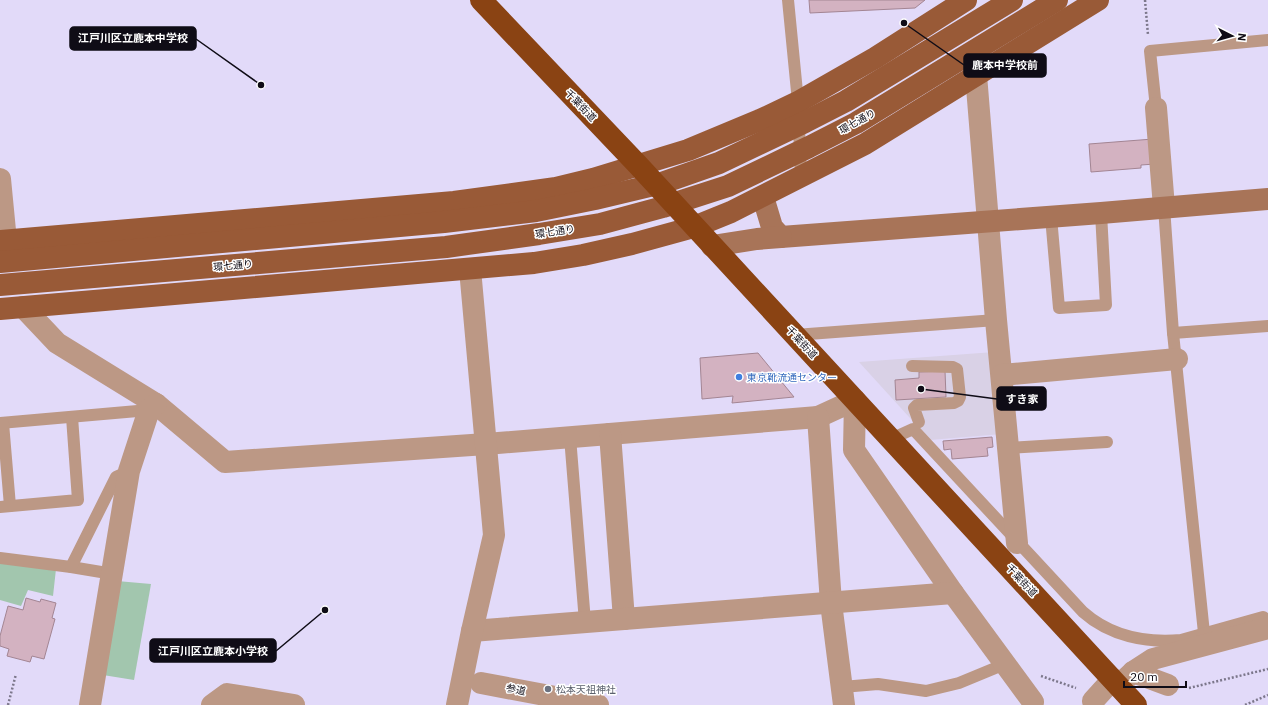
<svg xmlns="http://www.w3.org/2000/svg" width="1268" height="705" font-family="'IBM Plex Sans','Noto Sans JP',sans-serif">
	<rect width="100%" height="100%" fill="#e2daf9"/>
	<polygon fill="#d9d1e6" points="994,352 1002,434 930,440 859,362"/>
	<g fill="#a2c6ae">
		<polygon points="0,561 56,569 53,596 28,590 21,606 0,600"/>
		<polygon points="117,581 151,584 134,680 103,675"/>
	</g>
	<g fill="#d3b2c1" stroke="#a38593">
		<polygon points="809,0 925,0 915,8 810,13"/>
		<polygon points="1153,139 1155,164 1141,165 1141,168 1091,172 1089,144"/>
		<polygon points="758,353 794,397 732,403 733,396 702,399 700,358"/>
		<polygon points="945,371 946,397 896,400 895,380 919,378 919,372"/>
		<polygon points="992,437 993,447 987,448 988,456 952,459 951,449 944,450 943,441"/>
		<polygon points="26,598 40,602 41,599 56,603 52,618 55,619 44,659 32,656 30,662 7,656 9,649 0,646 0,636 8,606 23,610"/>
	</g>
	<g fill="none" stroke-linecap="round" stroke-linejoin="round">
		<g stroke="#7c778b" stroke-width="2.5" stroke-dasharray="2 2" stroke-linecap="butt">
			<polyline points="1145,0 1148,35"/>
			<polyline points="1041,676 1076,688"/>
			<polyline points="1189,688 1268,669"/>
			<polyline points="8,705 16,674"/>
			<polyline points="1245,705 1268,695"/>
		</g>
		<g stroke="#bc9885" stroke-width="12">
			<polyline points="788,0 798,102 801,177"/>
			<polyline points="1156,108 1150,51 1268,40"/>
			<polyline points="1164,207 1173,333 1204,633"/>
			<polyline points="1051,217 1059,308 1106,305 1101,213"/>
			<polyline points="1173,333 1268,326"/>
			<polyline points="795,335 996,320"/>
			<polyline points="912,366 953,367 957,369 960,397 958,401 954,403 917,405 914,408 919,422"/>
			<polyline points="0,423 149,410"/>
			<polyline points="3,423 10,506"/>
			<polyline points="570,437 585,622"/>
			<path d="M891,439L913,429L1083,612C1110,636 1146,643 1181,640L1263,617L1268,620"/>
			<polyline points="1008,448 1107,442"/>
			<polyline points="0,507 78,500 72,417"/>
			<polyline points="0,558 71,567 113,574"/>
			<polyline points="71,567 116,477 129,471"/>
			<polyline points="842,687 878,684 926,691 959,683 1005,664"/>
		</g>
		<g stroke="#bc9885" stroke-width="22">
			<polyline points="976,75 996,320 1017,543"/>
			<polyline points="1156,108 1164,207"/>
			<polyline points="0,179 6,241"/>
			<polyline points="23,307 57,343 156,404 225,462 486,444 818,417 855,400 854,450 953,593 1033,702"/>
			<polyline points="1002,375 1177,359"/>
			<polyline points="818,417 831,603 844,705"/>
			<polyline points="610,434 624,619"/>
			<polyline points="472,631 953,593"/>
			<polyline points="1133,672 1168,685"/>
			<polyline points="481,683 598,705"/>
			<polyline points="1119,685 1133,672 1153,659 1268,628"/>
			<polyline points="1093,701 1113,679"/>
			<polyline points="90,705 129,471 149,410 156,404"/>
			<polyline points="212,705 227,694 294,705"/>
			<polyline points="457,705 472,631 494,535 470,269"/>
		</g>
		<g stroke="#a87458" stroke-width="22">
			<polyline points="763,197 772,227 781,237 1101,213 1268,199"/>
			<polyline points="712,246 757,239 781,237"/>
		</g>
		<g stroke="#995a37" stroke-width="22">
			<polyline points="0,241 454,202 556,188 593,179 688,150 760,120 798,102 875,58 966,0"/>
			<polyline points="0,262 444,222 536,211 595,199 662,183 719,163 805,122 846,101 1012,0"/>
			<polyline points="0,285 446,247 539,234 600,224 663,207 728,186 809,147 856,123 1057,0"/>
			<polyline points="0,309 534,263 583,255 632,244 694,227 731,212 865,144 1098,0"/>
		</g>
		<polyline stroke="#8a4313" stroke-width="22" points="481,0 638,165 1136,705"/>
	</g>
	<circle fill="#3f7fe0" stroke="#fff" stroke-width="1.5" cx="739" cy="377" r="4"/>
	<circle fill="#6b7280" stroke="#fff" stroke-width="1.5" cx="548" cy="689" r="4"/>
	<g text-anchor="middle" stroke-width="3" stroke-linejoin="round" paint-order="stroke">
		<g font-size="10" fill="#0f0c16" stroke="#fff">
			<text transform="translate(581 105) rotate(46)" y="4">千葉街道</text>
			<text transform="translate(857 121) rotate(-29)" y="4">環七通り</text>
			<text transform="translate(555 231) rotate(-9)" y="4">環七通り</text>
			<text transform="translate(233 265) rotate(-5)" y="4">環七通り</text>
			<text transform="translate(802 342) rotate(47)" y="4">千葉街道</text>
			<text transform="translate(1022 580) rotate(47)" y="4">千葉街道</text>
			<text transform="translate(516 689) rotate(11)" y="4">参道</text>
		</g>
		<g font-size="10" fill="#366cbe" stroke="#fff" text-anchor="start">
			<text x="747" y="381">東京靴流通センター</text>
		</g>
		<g font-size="10" fill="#5b616d" stroke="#fff" text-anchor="start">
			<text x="556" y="693">松本天祖神社</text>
		</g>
	</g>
	<path fill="none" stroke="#0f0c16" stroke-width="1.5" d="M261 85L196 39M904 23L964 65M921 389L997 399M325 610L276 651"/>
	<g fill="#0f0c16" stroke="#fff" stroke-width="1.5">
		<circle cx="261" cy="85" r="4"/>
		<circle cx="904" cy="23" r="4"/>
		<circle cx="921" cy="389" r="4"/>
		<circle cx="325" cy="610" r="4"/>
	</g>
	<g fill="#0f0c16" stroke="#0f0c16" stroke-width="1.5">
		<rect x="70" y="27" width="126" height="23" rx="4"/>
		<rect x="964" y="54" width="82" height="23" rx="4"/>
		<rect x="997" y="387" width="49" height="23" rx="4"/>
		<rect x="150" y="639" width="126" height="23" rx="4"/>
	</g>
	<g font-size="11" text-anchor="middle" font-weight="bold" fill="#fff">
		<text x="133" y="42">江戸川区立鹿本中学校</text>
		<text x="1005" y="69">鹿本中学校前</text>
		<text x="1022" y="403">すき家</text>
		<text x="213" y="655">江戸川区立鹿本小学校</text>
	</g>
	<g transform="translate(1232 36) rotate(96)" stroke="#ffffff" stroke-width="3" paint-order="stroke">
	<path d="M0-3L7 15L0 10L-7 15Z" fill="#0f0c16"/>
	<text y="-6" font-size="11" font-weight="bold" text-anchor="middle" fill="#0f0c16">N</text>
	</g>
	<path d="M1124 681v6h62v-6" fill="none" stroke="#0f0c16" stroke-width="2"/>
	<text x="1130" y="681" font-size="12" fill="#0f0c16" stroke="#ffffff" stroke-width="3" paint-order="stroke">20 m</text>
</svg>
